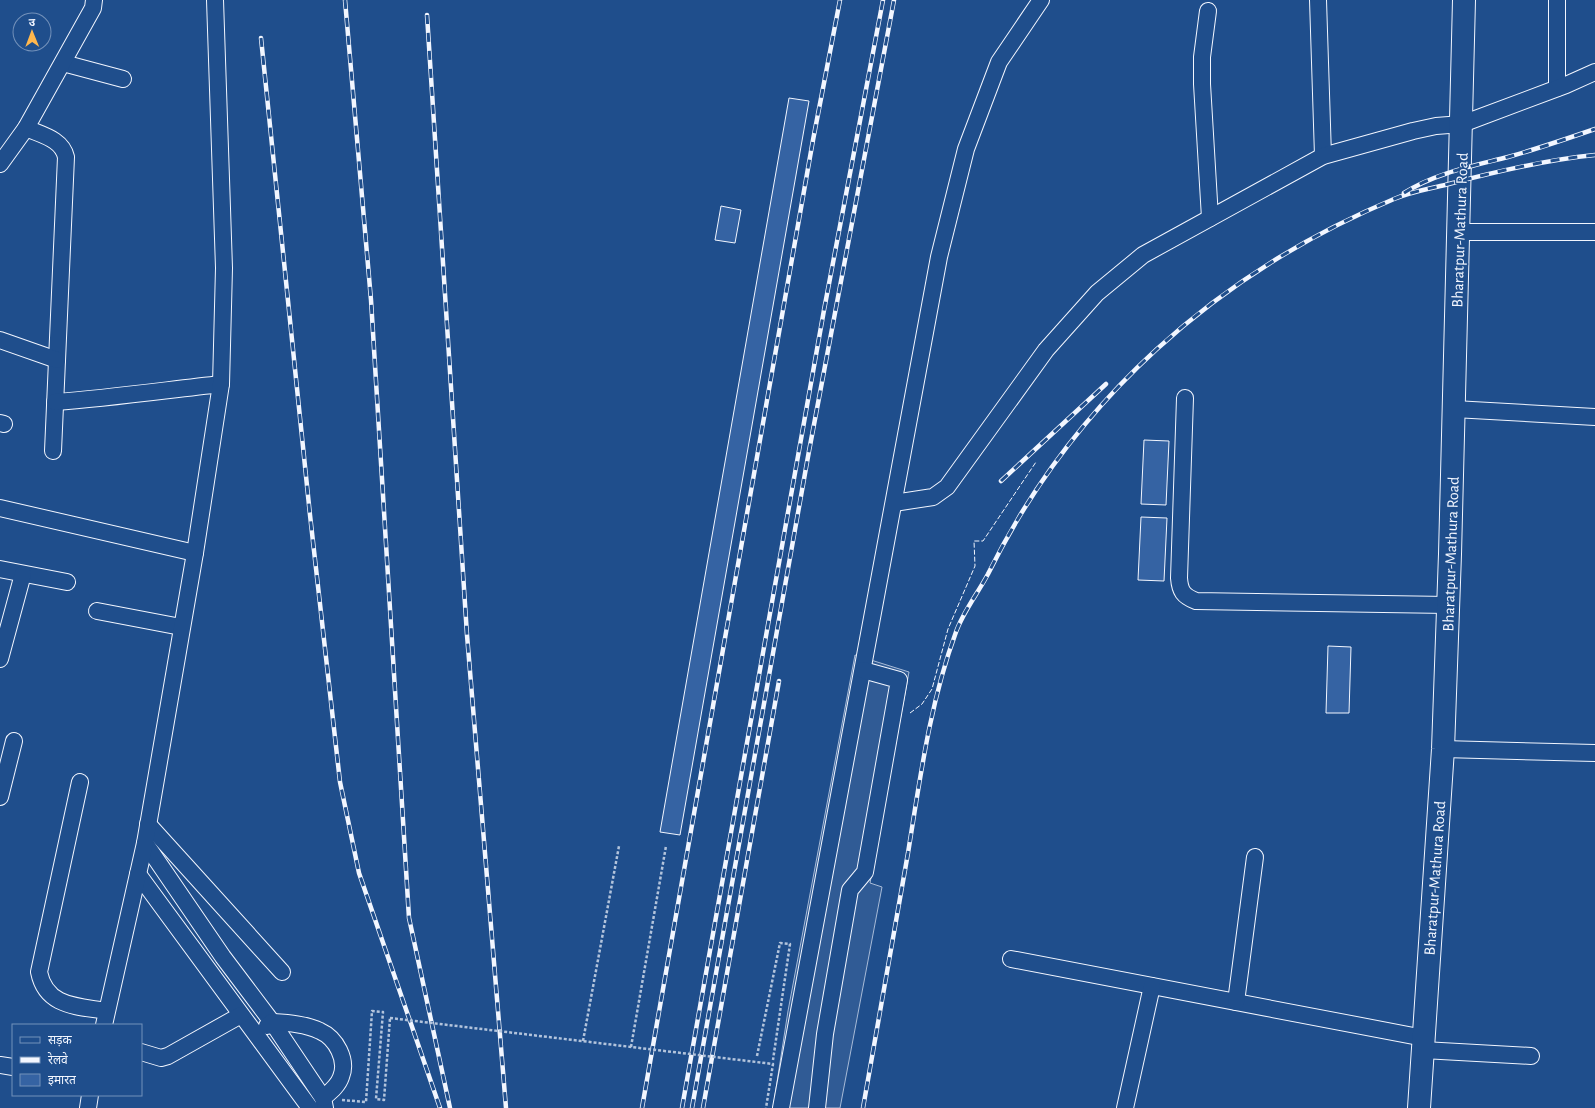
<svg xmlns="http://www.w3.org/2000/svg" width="1595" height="1108" font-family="'Alegreya Sans','Noto Sans Devanagari',sans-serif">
	<rect width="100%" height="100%" fill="#1f4e8c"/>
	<polygon fill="#305b95" stroke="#a8bbd7" points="855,655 909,672 870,883 882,887 840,1108 773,1108 788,1011"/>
	<g fill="#3563a3" stroke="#f2f6ff">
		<polygon points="789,98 809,101 680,835 660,832"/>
		<polygon points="721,206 741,210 735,243 715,240"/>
		<polygon points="1144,440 1169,441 1166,505 1141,504"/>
		<polygon points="1141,517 1167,518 1164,581 1138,580"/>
		<polygon points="1328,646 1351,647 1349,713 1326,713"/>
	</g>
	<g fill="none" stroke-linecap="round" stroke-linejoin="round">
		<defs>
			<g id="minor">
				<polyline points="1318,0 1323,156"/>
				<polyline points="1208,11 1202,57 1202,84 1210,218"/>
				<polyline points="63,63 123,79"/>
				<polyline points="1557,88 1557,0"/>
				<path d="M26,128C42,135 62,139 66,157L53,451"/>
				<polyline points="0,164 26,128 93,8 94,0"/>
				<polyline points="1459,232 1595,232"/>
				<polyline points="0,340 57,360"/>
				<path d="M1185,398L1179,578C1180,591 1183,596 1196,601L1448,605"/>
				<path d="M55,402C111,398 166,390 221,384"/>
				<polyline points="1454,409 1595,417"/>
				<polyline points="0,423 4,424"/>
				<polyline points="894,503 933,497 947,487 1046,350 1097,293 1143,255 1323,156 1413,131 1436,126 1462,124 1566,85 1595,72"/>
				<polyline points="0,508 195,553"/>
				<polyline points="0,569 67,582"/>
				<polyline points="97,611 181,627"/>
				<polyline points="0,659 23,574"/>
				<polyline points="1443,749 1595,753"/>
				<path d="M80,782L39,972C46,1007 77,1006 106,1011"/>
				<polyline points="0,797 14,741"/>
				<polyline points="148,824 282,972"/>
				<polyline points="145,843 223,957 272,1022 323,1098 325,1108"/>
				<polyline points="138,874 310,1108"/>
				<polyline points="1011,959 1424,1038"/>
				<polyline points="1236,1002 1255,857"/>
				<polyline points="104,1025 145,843 195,553 221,384 224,268 215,0"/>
				<path d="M267,1026L272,1022C288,1023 306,1024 320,1031C336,1038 348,1060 341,1077C338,1086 330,1092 323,1098"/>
				<polyline points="1423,1050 1531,1056"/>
				<polyline points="141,1052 161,1058 168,1056 241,1015"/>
				<polyline points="0,1065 13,1067"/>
				<polyline points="88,1108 90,1095"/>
				<polyline points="781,1108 939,257 966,149 999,62 1041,0"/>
				<polyline points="817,1108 825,1034 850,890 865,872 899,680 863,670"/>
				<polyline points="1125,1108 1152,986"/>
			</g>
			<polyline id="highway" points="1419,1108 1443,749 1450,554 1464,0"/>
		</defs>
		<use href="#minor" stroke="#f2f6ff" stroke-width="18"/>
		<use href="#highway" stroke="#f2f6ff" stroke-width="24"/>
		<g stroke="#b3c4dc" stroke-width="2.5" stroke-dasharray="3 2" stroke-linecap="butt">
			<polyline points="583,1041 619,846"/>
			<polyline points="631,1047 666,846"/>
			<polyline points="757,1056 780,943 790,944 773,1060"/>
			<polyline points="342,1100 366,1102 372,1011 383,1012 376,1099 384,1100 390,1018"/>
		</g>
		<use href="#minor" stroke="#1f4e8c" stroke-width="16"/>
		<use href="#highway" stroke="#1f4e8c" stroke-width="22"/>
		<defs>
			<g id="rail">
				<polyline points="345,0 371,300 409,918 450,1108"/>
				<polyline points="427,15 467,635 506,1108"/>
				<polyline points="261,38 310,515 340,782 359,873 440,1108"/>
				<path d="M1404,193C1435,173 1473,166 1508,157C1537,149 1566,139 1595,129"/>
				<polyline points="1001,481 1106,384"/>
				<polyline points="642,1108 813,140 840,0"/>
				<polyline points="682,1108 824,310 883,0"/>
				<polyline points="692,1108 809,451 894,0"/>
				<polyline points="703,1108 779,681"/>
				<path d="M863,1108C878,1023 893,938 908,853C920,779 930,702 956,632C963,612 978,593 988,574C1073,401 1217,273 1394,199C1410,192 1428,189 1445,185C1494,172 1544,160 1595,155"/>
			</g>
		</defs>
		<use href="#rail" stroke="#f2f6ff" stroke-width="4.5"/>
		<use href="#rail" stroke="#1f4e8c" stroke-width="3" stroke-dasharray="9" stroke-linecap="butt"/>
		<polyline stroke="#b3c4dc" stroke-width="2.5" stroke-dasharray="3 2" stroke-linecap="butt" points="390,1018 773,1064 766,1108"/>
		<polyline stroke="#f2f6ff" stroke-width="1" stroke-dasharray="5 2" stroke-linecap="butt" points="910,713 922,704 932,689 948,629 975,566 974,541 983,541 1036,462"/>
	</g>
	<g text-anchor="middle" stroke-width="3" stroke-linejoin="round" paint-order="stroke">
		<g font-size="16" fill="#f2f6ff" stroke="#1f4e8c">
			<text transform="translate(1459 230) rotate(-88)" y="6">Bharatpur-Mathura Road</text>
			<text transform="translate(1450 554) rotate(-88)" y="6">Bharatpur-Mathura Road</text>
			<text transform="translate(1434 878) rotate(-86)" y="6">Bharatpur-Mathura Road</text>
		</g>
	</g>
	<rect x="12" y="1024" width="130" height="72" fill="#1f4e8c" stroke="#7391ba"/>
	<rect x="20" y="1037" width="20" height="6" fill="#1f4e8c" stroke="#7391ba"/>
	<text x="48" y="1044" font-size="12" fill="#f2f6ff">सड़क</text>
	<rect x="20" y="1057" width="20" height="6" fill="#f2f6ff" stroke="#7391ba"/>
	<text x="48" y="1064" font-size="12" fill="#f2f6ff">रेलवे</text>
	<rect x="20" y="1074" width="20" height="12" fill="#3563a3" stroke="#7391ba"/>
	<text x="48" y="1084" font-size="12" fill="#f2f6ff">इमारत</text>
	<g transform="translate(32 32) rotate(359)"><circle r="19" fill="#1f4e8c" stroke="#7391ba"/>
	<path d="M0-3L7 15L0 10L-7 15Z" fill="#ffb74d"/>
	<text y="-6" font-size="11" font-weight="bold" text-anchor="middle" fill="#f2f6ff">उ</text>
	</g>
</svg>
